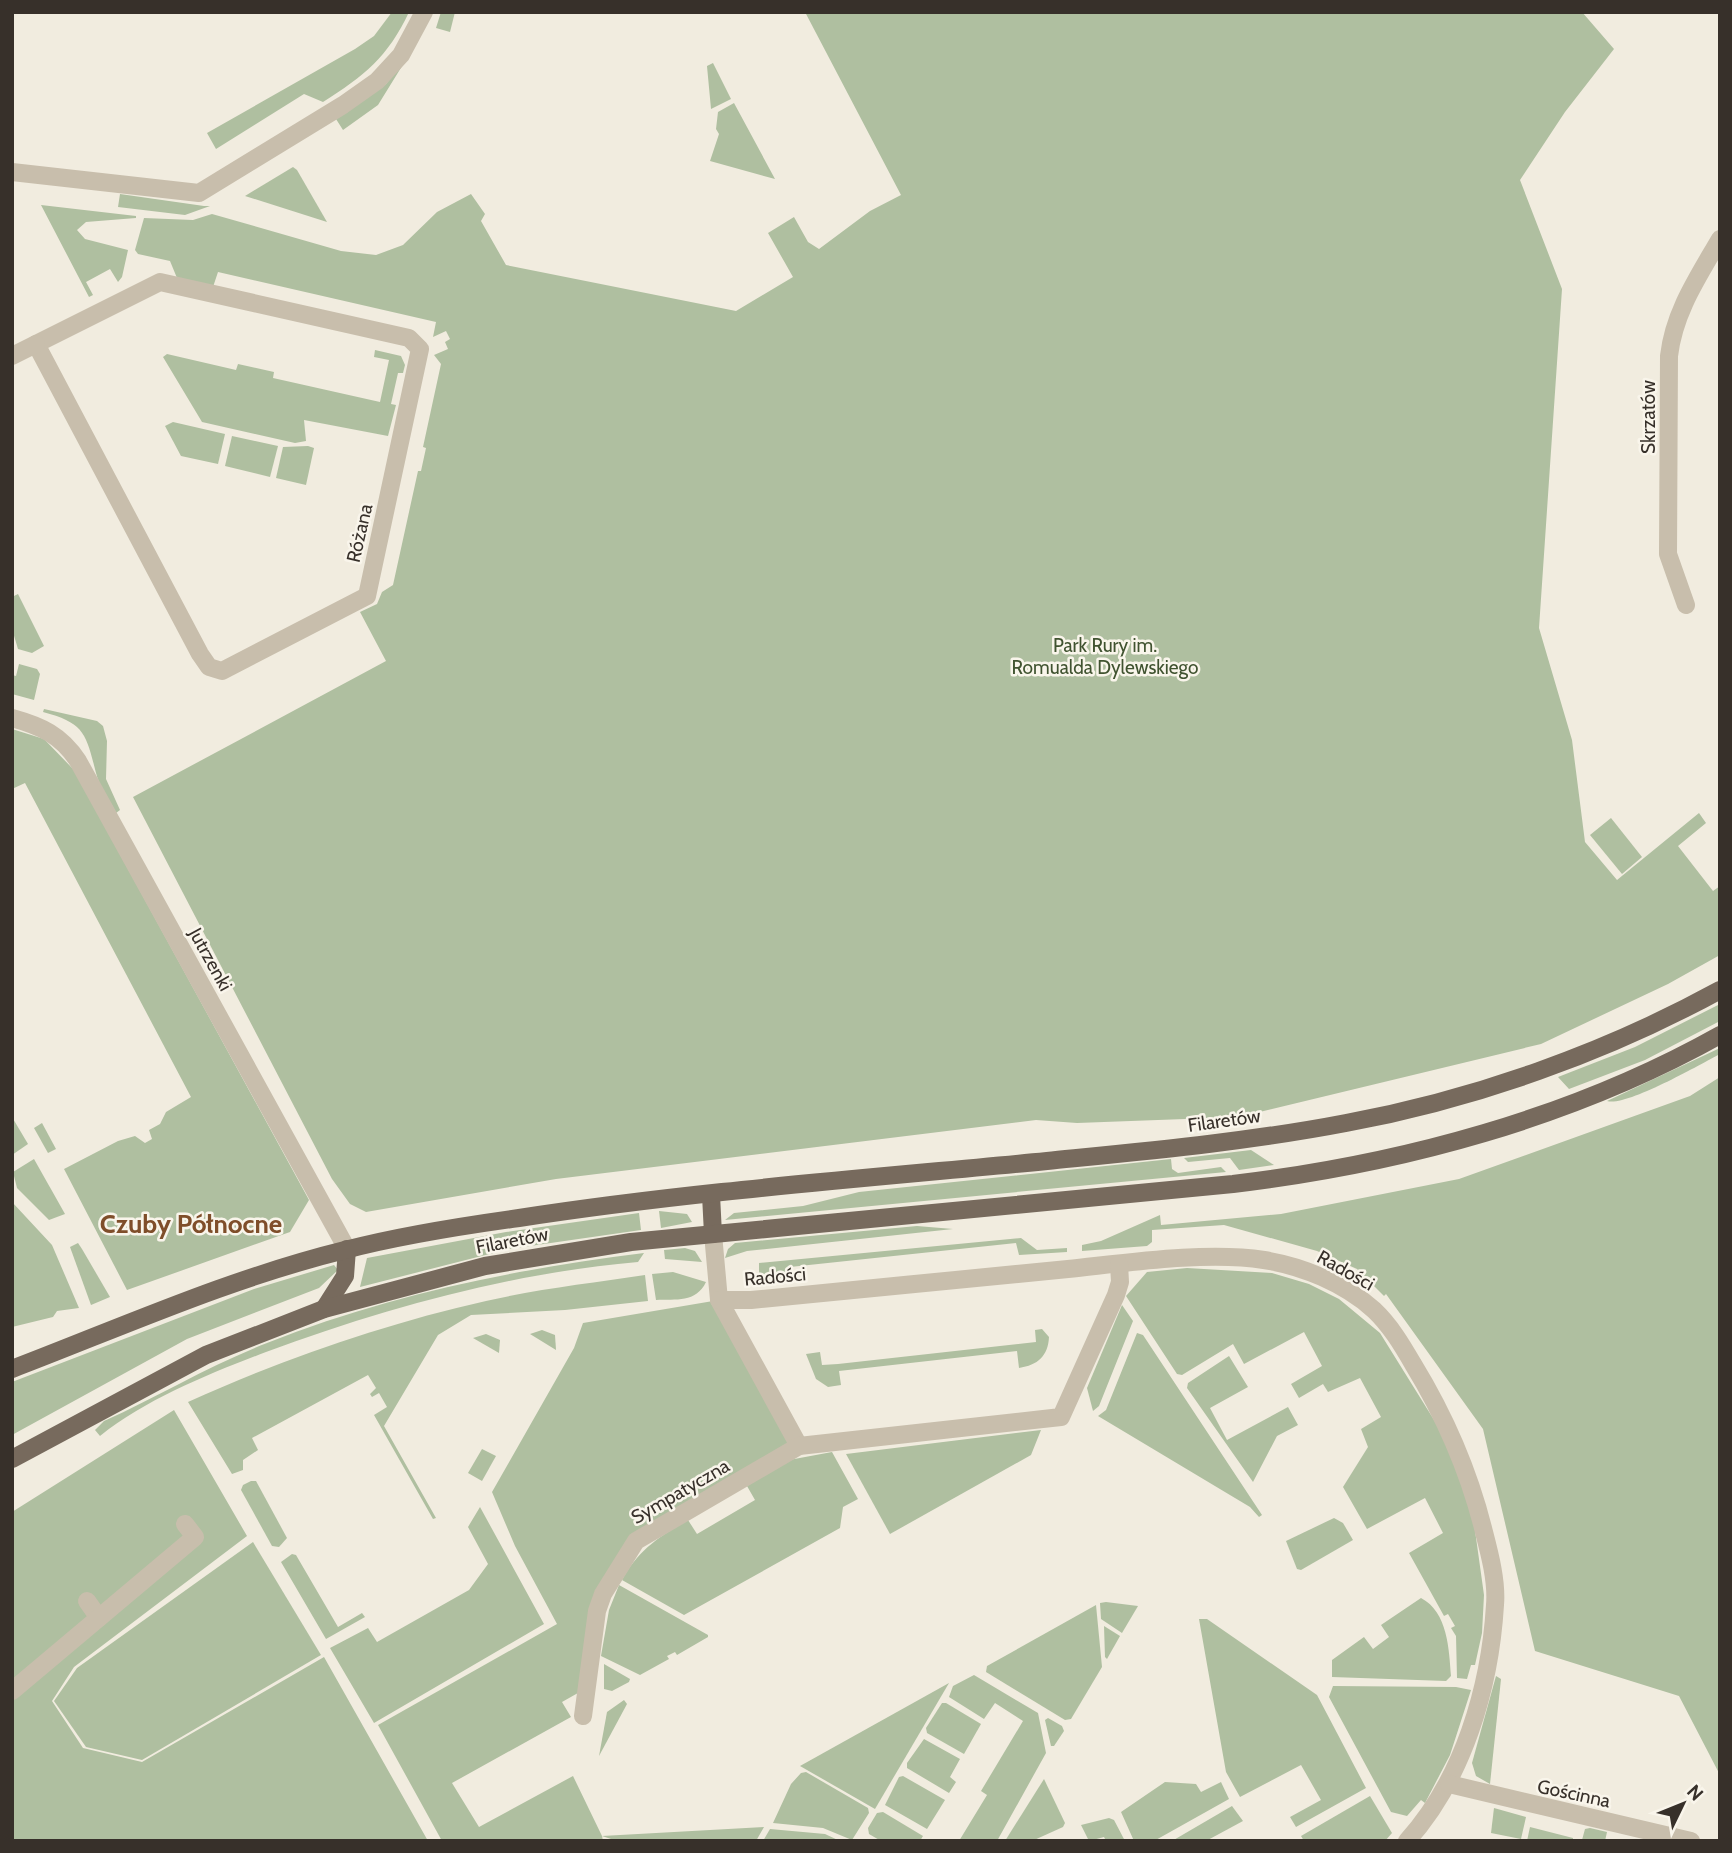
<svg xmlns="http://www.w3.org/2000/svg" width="1732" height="1853" font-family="Cabin,sans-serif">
	<rect width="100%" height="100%" fill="#f1ecdf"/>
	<g fill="#afbfa0">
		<path d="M392,12H409C388,57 364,76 323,102L304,94L216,149L207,133L355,49L374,36Z"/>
		<polygon points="441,12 455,12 450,32 436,28"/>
		<polygon points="805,12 1582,12 1614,49 1565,112 1520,180 1562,289 1539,628 1572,740 1585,842 1617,880 1699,813 1706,823 1678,846 1713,891 1720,886 1720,955 1668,984 1541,1044 1239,1117 1077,1123 1036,1120 556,1179 366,1212 350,1204 332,1179 133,797 386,661 360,612 377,604 382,592 393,585 418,471 421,471 426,448 423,447 441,364 434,355 448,349 445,342 450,339 446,331 433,337 436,322 218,272 213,287 177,278 170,261 138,254 135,250 144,218 193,220 212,214 341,251 376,255 403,245 437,212 471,194 485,214 481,221 506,265 736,311 793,277 768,233 794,217 808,242 819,249 870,211 901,195"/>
		<polygon points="407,58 378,105 343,130 336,119 386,84"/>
		<polygon points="713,63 731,99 711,109 707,66"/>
		<polygon points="734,103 775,179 710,161 719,134 716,129 718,112"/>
		<polygon points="293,167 297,170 327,222 245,196"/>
		<polygon points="120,194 204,206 210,206 185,215 118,207"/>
		<polygon points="41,205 136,216 136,218 86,222 77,230 85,239 128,250 122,277 118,282 110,269 86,282 93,295 89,297"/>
		<polygon points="375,350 401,356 405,365 403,373 398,373 391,404 396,405 388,436 304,420 306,441 295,443 202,422 163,357 167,354 236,370 238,364 274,372 273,378 380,402 389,360 374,357"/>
		<polygon points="173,422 225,434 218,464 181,456 165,426"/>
		<polygon points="232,436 278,446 270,477 225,466"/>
		<polygon points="308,446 314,448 306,485 276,478 283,447"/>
		<polygon points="18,594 44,646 32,653 18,649 12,629 12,597"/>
		<polygon points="19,664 37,669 40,674 34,700 12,694 12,675 16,676"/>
		<path d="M44,709L97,721L103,726L107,741L106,779L120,810L116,813C110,800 99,786 96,773C86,734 85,723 43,712Z"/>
		<polygon points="12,729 44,739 74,770 309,1200 290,1232 127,1290 64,1169 118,1141 135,1136 145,1143 152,1139 149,1130 160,1124 166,1112 191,1097 25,783 12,789"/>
		<polygon points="1611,818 1642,857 1622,874 1590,835"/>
		<polygon points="1720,1004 1720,1021 1645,1060 1569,1089 1558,1077 1635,1047"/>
		<path d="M1720,1048V1054C1699,1065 1626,1107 1607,1101Z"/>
		<polygon points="1720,1077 1720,1775 1679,1696 1535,1651 1483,1429 1386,1294 1384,1296 1357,1269 1317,1251 1224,1225 1152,1230 1152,1242 1147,1246 1082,1251 1082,1245 1101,1241 1160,1215 1161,1225 1281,1214 1459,1179 1690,1096"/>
		<polygon points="12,1117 28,1144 12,1155"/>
		<polygon points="42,1123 56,1149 48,1153 34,1128"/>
		<polygon points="1251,1150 1274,1165 1239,1170 1230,1158 1188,1162 1184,1158"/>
		<polygon points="34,1159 65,1214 49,1220 17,1188 13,1172"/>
		<polygon points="1171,1159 1172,1169 1178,1173 1221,1167 1226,1172 725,1220 734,1213 803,1206 859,1192"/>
		<polygon points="12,1202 52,1245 79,1308 57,1311 53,1317 12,1327"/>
		<polygon points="659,1211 687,1214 692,1222 661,1228"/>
		<polygon points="639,1213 641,1230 509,1249 360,1287 367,1258 506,1232"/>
		<polygon points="917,1226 953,1229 747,1251 725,1258 728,1249 735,1243"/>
		<polygon points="1021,1238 1037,1250 1067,1248 1067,1252 1019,1255 1016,1243 790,1267 776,1283 759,1285 759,1263"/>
		<polygon points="78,1243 82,1249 110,1297 91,1305 70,1247"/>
		<polygon points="685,1248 695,1251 702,1262 665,1259 664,1250"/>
		<path d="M644,1253L638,1262C511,1273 385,1308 266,1352C209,1374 148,1398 100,1436L95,1430L104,1421C159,1396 210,1365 267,1343C387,1295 516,1269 644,1253Z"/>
		<polygon points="334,1265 338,1270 319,1288 187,1339 12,1435 12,1382 254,1289"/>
		<polygon points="1187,1268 1272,1273 1309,1284 1339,1299 1380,1333 1449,1444 1473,1516 1484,1595 1482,1633 1475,1665 1471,1665 1467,1679 1457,1678 1456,1636 1451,1628 1455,1626 1448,1614 1444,1616 1409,1553 1443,1533 1425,1498 1367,1529 1343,1487 1368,1447 1361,1429 1381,1417 1360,1378 1328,1392 1323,1384 1299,1398 1291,1384 1322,1366 1304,1332 1244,1364 1233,1344 1182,1375 1177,1374 1126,1296 1147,1272"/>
		<path d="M673,1272L706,1282C696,1303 676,1299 656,1300L652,1274Z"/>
		<path d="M645,1275L648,1301L565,1310L471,1315L438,1335L384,1426L436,1518L433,1519L374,1415L387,1407L379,1393L372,1397L370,1394L376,1388L368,1375L252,1438L258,1450L243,1460V1470L232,1474L188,1402C283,1359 384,1324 486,1301C538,1289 592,1283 645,1275Z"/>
		<polygon points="719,1300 799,1446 636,1541 612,1578 585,1689 562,1702 571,1717 452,1783 479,1827 573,1776 602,1836 764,1827 756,1841 617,1841 602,1836 603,1841 442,1841 378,1725 557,1624 515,1546 492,1492 574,1348 583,1323"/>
		<polygon points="1122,1305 1133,1321 1099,1406 1093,1411 1087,1388"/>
		<path d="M1042,1329L1049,1337C1048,1356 1038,1365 1019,1368L1017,1351L839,1371L841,1385L828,1387L816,1379L806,1354L820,1352L822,1365L838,1364L1036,1342L1035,1330Z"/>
		<polygon points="542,1330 555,1335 556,1350 530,1334"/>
		<polygon points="1137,1333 1143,1335 1262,1515 1259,1517 1250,1507 1098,1416 1106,1410"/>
		<polygon points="486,1334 500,1340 499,1353 473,1338"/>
		<polygon points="1229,1356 1248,1387 1210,1408 1227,1440 1288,1407 1298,1425 1277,1436 1253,1482 1187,1388 1188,1383"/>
		<polygon points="174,1410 247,1536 74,1667 52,1701 83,1748 142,1762 324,1657 428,1841 12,1841 12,1512"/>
		<polygon points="1041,1430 1031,1455 890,1534 846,1454"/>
		<polygon points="482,1449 496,1456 482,1481 468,1473"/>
		<path d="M832,1452L858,1499L843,1507L840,1528L684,1615L622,1580C638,1550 660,1536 688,1520L697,1534L755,1500L747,1486L789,1460Z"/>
		<polygon points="251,1481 256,1481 287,1538 279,1547 272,1546 241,1490 243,1485"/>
		<polygon points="480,1507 544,1624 374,1723 330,1648 368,1628 377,1642 469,1590 488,1564 468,1527"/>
		<polygon points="1334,1518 1343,1523 1353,1540 1301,1570 1297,1569 1286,1541"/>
		<polygon points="253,1542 321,1655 142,1760 86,1747 54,1701 77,1668"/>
		<polygon points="292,1554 296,1555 338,1627 362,1613 365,1617 326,1639 281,1562"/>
		<polygon points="619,1585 708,1635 708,1637 677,1655 675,1652 667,1656 669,1659 640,1675 601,1656 609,1610"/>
		<path d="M1421,1598C1448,1612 1449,1650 1451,1676L1446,1681L1332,1677V1660L1364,1637L1373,1649L1389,1637L1381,1625Z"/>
		<polygon points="1106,1602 1138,1606 1122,1633 1101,1619 1100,1603"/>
		<polygon points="1096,1605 1102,1667 1071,1719 1065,1720 986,1672 987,1666"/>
		<polygon points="1199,1619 1207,1619 1317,1695 1366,1788 1296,1827 1290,1817 1321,1800 1301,1765 1240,1797 1226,1772"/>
		<polygon points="1104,1626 1120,1636 1107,1659 1105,1657"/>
		<polygon points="604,1664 630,1679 629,1682 612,1691 604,1689"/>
		<polygon points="974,1675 1038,1713 1046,1753 997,1841 959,1841 987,1795 981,1791 1023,1721 995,1703 984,1719 949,1697 953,1686"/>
		<polygon points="1496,1676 1501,1679 1490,1784 1476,1776 1472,1763"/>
		<polygon points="949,1683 875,1809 800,1766"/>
		<polygon points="1333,1686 1456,1687 1471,1690 1450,1755 1425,1803 1421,1800 1407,1816 1391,1812 1329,1697"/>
		<polygon points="624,1700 627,1704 599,1756 607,1712"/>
		<polygon points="942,1703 946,1703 981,1724 964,1754 927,1733 926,1728"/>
		<polygon points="1048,1718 1062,1726 1064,1731 1054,1746 1051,1746 1045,1720"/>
		<polygon points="924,1739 960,1759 950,1777 956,1782 949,1793 907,1768 907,1763"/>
		<polygon points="806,1772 868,1808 869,1813 852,1840 823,1828 773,1823 791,1784 801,1773"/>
		<polygon points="903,1776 945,1800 927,1829 885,1805 899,1777"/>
		<polygon points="1044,1779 1065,1823 1063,1827 1032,1841 1005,1841"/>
		<polygon points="1165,1782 1196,1784 1201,1792 1221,1782 1229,1799 1154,1841 1134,1841 1121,1812"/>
		<polygon points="1370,1796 1392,1833 1385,1841 1304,1841 1301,1836"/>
		<polygon points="1232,1806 1243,1821 1206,1841 1172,1841"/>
		<polygon points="1494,1808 1526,1817 1521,1839 1491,1833"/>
		<polygon points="883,1812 923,1836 920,1841 881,1841 869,1834 868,1828 877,1813"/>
		<polygon points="1109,1818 1114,1820 1125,1841 1106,1841 1104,1837 1089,1841 1081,1825"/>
		<polygon points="1530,1827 1573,1838 1573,1841 1527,1841"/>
		<polygon points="1590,1828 1607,1832 1605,1841 1577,1841 1582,1840 1585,1829"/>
		<polygon points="770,1829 825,1834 840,1841 763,1841"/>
	</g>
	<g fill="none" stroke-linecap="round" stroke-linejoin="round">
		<g stroke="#c8beac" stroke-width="18">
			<polyline points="12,172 199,193 343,105 377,81 401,55 424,12"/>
			<polygon points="160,282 409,338 420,349 367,596 222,671 209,667 200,654 36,344"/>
			<polyline points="12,356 36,344"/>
			<path d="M1686,605L1668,554L1669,356C1674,312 1698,277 1720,239"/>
			<path d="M12,718C41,726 61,735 78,761L347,1249"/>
			<polyline points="713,1234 719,1300 799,1446"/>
			<path d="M719,1300H751C857,1290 962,1279 1068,1269C1126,1263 1206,1251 1264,1260C1302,1266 1344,1283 1374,1310C1390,1325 1402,1345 1413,1364C1446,1418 1469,1471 1484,1532C1490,1555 1497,1582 1495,1605C1490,1688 1463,1779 1407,1841"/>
			<polyline points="87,1601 99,1618"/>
			<polyline points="12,1691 195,1537 185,1524"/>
			<polyline points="583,1716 597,1611 603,1594 636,1541 799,1446 1061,1417 1116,1295 1120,1282 1119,1264"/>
			<polyline points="1449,1784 1691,1841"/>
		</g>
		<g stroke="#776a5d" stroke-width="18">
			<polyline points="711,1195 713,1234"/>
			<polyline points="324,1309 345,1276 347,1249"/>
			<path d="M12,1369C122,1327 231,1278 345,1250C402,1235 461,1226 519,1218C694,1191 872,1178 1047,1161C1147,1151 1247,1142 1346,1123C1475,1099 1605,1053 1720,990"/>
			<path d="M12,1459L206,1355L324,1309L485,1266L631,1242L1233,1184C1401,1164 1572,1118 1720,1035"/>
		</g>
	</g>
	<g text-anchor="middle" stroke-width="5" stroke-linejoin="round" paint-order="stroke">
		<g font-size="19" fill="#37302a" stroke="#f9f5eb">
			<text transform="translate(1648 417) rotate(-90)" y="7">Skrzatów</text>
			<text transform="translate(359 533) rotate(-77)" y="7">Różana</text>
			<text transform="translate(211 959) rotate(61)" y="7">Jutrzenki</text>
			<text transform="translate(1224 1120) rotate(-8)" y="7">Filaretów</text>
			<text transform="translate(512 1240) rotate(-11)" y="7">Filaretów</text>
			<text transform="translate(1346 1270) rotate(29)" y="7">Radości</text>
			<text transform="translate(775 1276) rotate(-5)" y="7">Radości</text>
			<text transform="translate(680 1491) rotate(-30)" y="7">Sympatyczna</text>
			<text transform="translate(1574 1793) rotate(12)" y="7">Gościnna</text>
		</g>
		<g font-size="19" fill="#405330" stroke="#f9f5eb">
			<text x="1105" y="652">Park Rury im.<tspan x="1105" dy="22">Romualda Dylewskiego</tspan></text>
		</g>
		<g font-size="26" font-weight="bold" fill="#7f4e2a" stroke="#f9f5eb">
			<text x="191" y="1233">Czuby Północne</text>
		</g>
	</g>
	<rect width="1732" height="1853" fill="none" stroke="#37302a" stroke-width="28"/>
	<g transform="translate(1683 1804) rotate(47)" stroke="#f9f5eb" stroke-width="5" paint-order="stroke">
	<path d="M0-5L12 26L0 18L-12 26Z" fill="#37302a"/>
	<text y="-10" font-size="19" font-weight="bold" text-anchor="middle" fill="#37302a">N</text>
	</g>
</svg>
